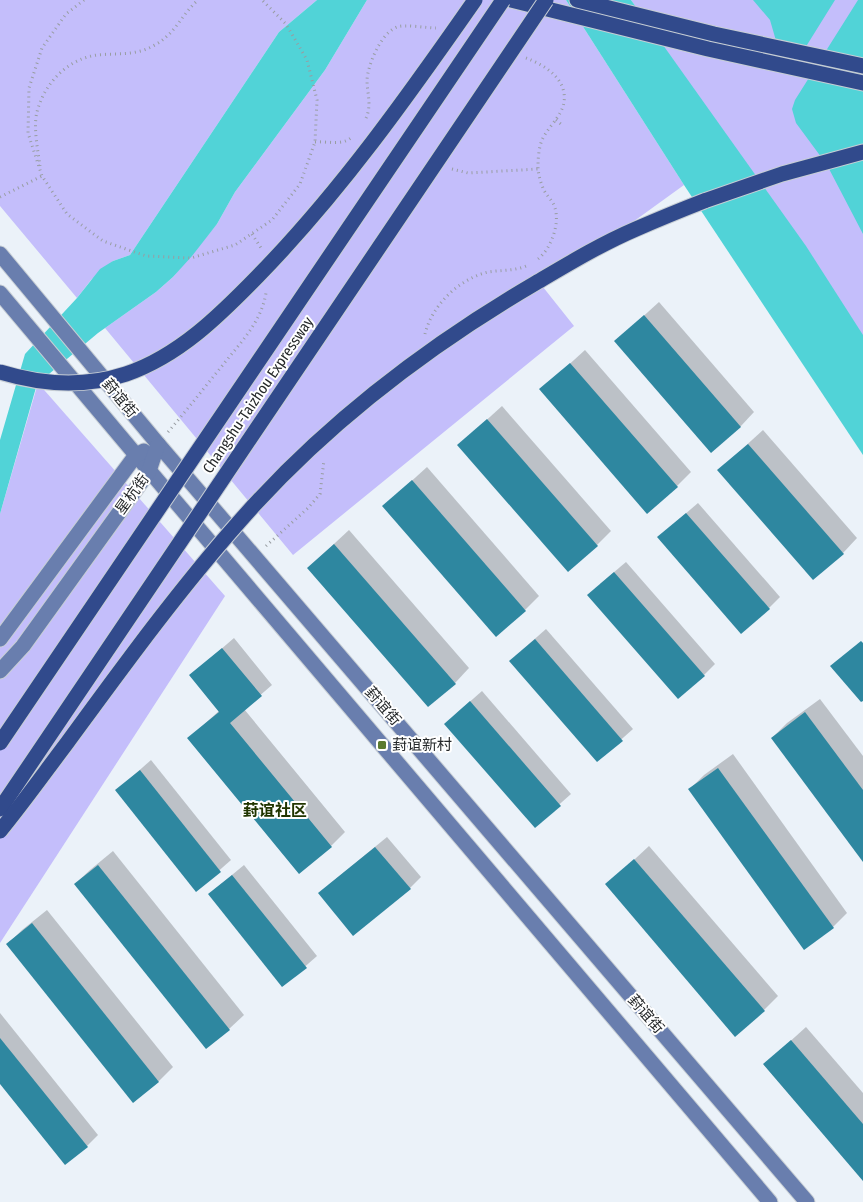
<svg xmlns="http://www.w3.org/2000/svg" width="863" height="1202" font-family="'Fira Sans Condensed','Noto Sans SC',sans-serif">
	<rect width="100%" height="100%" fill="#ebf2f9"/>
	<g fill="#c4befb">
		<polygon points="0,0 317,0 279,32 130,255 113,261 91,280 77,298 0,206"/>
		<polygon points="367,0 566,0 684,185 543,287 574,326 293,555 105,328 156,292 173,277 217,224 235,192 325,70"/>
		<polygon points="631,0 863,0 863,343"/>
		<polygon points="38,383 225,596 0,943 0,514"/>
	</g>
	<g fill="#51d3d7">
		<polygon points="317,0 367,0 325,70 235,192 217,224 192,256 173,277 156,292 98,333 37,384 0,514 0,440 25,354 77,298 100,269 113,261 130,255 279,32"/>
		<polygon points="566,0 631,0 806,246 863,335 863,455 684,185"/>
		<polygon points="753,0 835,0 797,61 781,58 770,20"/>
		<polygon points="858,0 863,0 863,234 827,165 796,123 792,109 795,100"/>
	</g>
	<g fill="#0003">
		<polygon points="659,302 754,412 740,427 616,341"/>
		<polygon points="585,350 691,472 677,486 541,390"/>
		<polygon points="502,406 611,531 597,545 459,445"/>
		<polygon points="763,430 857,538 843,553 719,470"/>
		<polygon points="427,467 539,596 525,610 384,506"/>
		<polygon points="698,503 780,597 769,608 670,527"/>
		<polygon points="349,530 469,668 455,683 308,568"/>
		<polygon points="626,562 715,664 704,675 600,584"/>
		<polygon points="546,629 633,729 597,761 521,651"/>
		<polygon points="234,638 272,685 244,709 345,832 331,846 189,738 220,710 191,675"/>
		<polygon points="482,691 571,794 535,826 457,713"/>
		<polygon points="820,699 863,756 863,860 772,738 787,723"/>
		<polygon points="733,754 847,913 833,927 690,789 704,775"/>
		<polygon points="151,760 231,860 197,890 117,790"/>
		<polygon points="387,837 421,877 410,888 320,893 331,883"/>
		<polygon points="649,846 778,996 764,1010 607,885"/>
		<polygon points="113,851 244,1015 229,1029 207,1047 75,884 90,870"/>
		<polygon points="244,865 317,956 283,986 209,894"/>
		<polygon points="47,910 173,1067 159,1081 134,1101 8,944 22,930"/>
		<polygon points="0,1013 98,1135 87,1146 0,1082"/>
		<polygon points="806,1027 863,1093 863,1179 764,1065"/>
	</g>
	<g fill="#2e87a0">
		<polygon points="644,315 741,427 711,453 614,341"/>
		<polygon points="570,363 678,487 647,514 539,389"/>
		<polygon points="487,419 598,546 568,572 457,445"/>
		<polygon points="748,444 844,554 813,580 717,470"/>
		<polygon points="412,480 526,611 496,637 382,506"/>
		<polygon points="686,513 770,609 741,634 657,537"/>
		<polygon points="334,544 456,684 428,707 307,568"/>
		<polygon points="614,572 705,676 678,699 587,595"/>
		<polygon points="535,639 623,741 597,762 509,661"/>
		<polygon points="861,641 863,643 863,701 861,702 830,666"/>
		<polygon points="222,648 262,696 230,723 332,847 299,874 187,738 219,712 189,675"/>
		<polygon points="470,701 561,806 535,828 444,724"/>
		<polygon points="805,712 863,790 863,862 771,738"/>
		<polygon points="718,768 834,928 804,950 688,789"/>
		<polygon points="140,770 221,872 196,892 115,790"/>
		<polygon points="375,847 411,889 353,936 318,893"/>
		<polygon points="634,859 765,1011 735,1037 605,884"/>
		<polygon points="98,865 230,1030 206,1049 74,884"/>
		<polygon points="232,875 307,968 282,987 208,894"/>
		<polygon points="32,923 159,1082 133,1103 6,944"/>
		<polygon points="0,1038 88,1147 65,1165 0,1084"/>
		<polygon points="791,1040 863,1124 863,1181 763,1064"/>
	</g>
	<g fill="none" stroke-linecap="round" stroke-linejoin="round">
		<defs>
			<g id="secondary">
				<polyline points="0,254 158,444 807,1202"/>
				<polyline points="0,293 136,455 770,1202"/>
				<polyline points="0,639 136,455 144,451"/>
				<polyline points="0,671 23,646 149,471 158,444"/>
			</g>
			<g id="highway">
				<polyline points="511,0 708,49 863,83"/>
				<polyline points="577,0 714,34 863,66"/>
				<polyline points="704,201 782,174 863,152"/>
			</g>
		</defs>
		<use href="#secondary" stroke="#c7ced4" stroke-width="17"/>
		<use href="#highway" stroke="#c7ced4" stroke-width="17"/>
		<g stroke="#989da2" stroke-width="3" stroke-dasharray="1 4" stroke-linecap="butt">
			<polyline points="84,0 66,14 42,48 29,88 28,133 42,176 67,214 103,241 146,256 191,258 235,245 272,220 300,184 315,142 317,100 307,60 286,24 262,0"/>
			<path d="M526,58C542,64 561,75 564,93C567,113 550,123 542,140C539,147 538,158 538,166C538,174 541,185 545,192C548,197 553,201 555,208C560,224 551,249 538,259"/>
			<path d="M366,118C372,105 367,93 367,80C368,64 381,33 397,27C405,24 426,28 436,28"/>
			<polyline points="556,120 562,125"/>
			<path d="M315,142C328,141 342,146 352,137"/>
			<path d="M40,166C38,151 33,127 37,112C44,84 67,59 97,55C116,53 135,56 153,46C175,35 181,15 198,0"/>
			<polyline points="452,169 468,173 538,169"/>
			<polyline points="0,197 42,176"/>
			<polyline points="252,234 261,248"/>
			<path d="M425,334C432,305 459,279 488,272C501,270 514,271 526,266"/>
			<path d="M168,432C187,410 204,388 222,366C240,343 261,323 266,293"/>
			<polyline points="266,546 308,508 320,494 324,460"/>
		</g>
		<use href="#secondary" stroke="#697eae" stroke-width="15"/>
		<use href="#highway" stroke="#314a8c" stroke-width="15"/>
		<defs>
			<g id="highway-bridge">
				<path d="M0,372C42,385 83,388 126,374C179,356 220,315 258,276C340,192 408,96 475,0"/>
				<polyline points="0,743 503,0"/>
				<polyline points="0,809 546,0"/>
				<path d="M0,831C23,803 45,772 67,743C122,668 177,592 239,522C323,426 425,348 534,284C568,264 601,244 636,229C659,219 681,210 704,201"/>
			</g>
		</defs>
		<use href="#highway-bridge" stroke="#c7ced4" stroke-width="17" stroke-linecap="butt"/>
		<use href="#highway-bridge" stroke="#314a8c" stroke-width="15"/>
	</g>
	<rect fill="#5a7a30" stroke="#fff" stroke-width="2" x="377" y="740" width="10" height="10" rx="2.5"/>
	<g text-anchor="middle" stroke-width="4" stroke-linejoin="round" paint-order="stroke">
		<g font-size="15" fill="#25282a" stroke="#fff">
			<text transform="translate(258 395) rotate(-56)" y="5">Changshu-Taizhou Expressway</text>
			<text transform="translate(120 398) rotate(50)" y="5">葑谊街</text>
			<text transform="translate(132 494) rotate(-54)" y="5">星杭街</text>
			<text transform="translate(383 706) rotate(49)" y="5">葑谊街</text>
			<text transform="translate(646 1014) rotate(49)" y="5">葑谊街</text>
		</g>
		<g font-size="15" fill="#25282a" stroke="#fff" text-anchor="start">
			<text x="392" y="750">葑谊新村</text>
		</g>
		<g font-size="16" font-weight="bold" fill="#213500" stroke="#fff">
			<text x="275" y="816">葑谊社区</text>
		</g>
	</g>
</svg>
